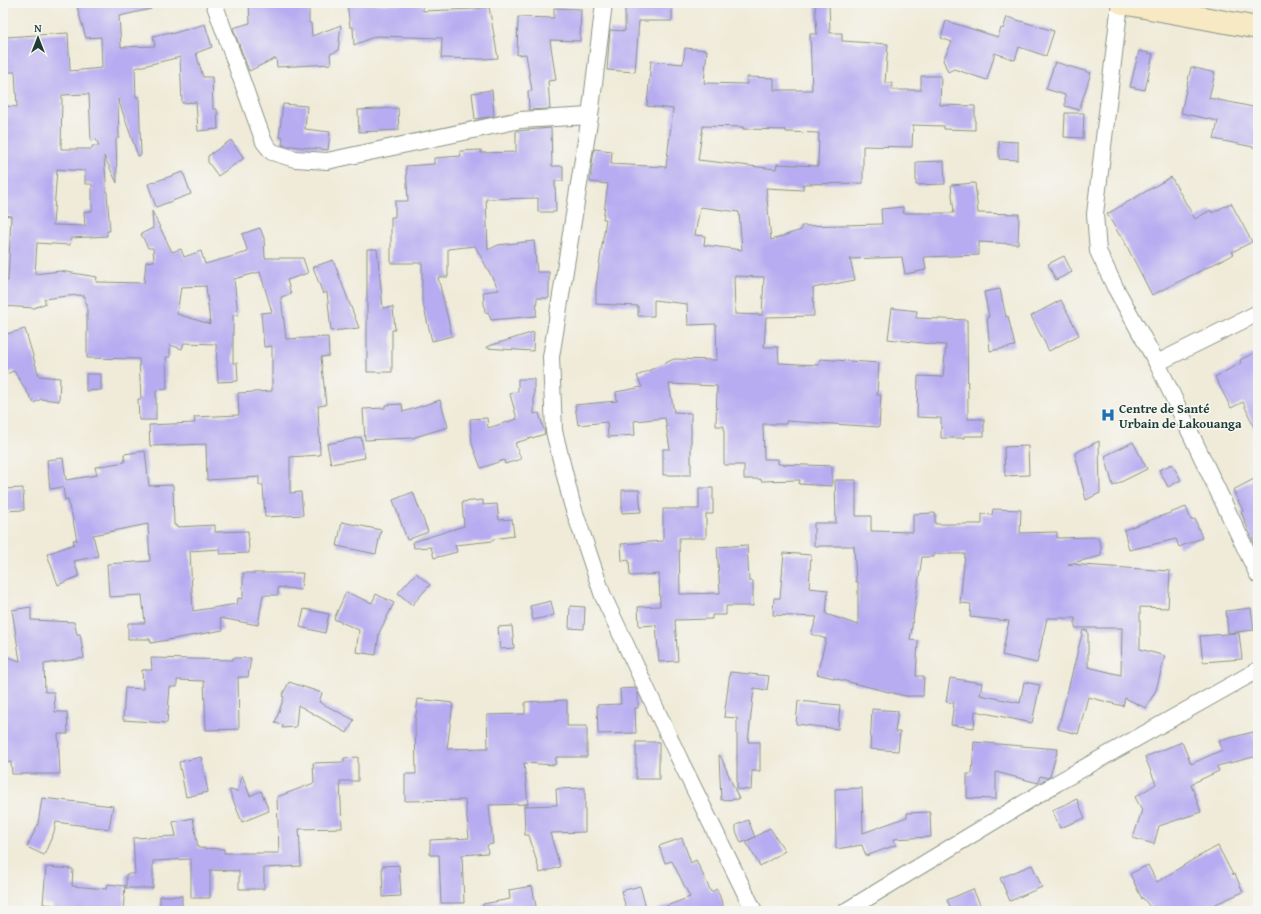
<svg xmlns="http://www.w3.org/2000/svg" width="1261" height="914" font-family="'Gentium Book Plus',serif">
	<rect width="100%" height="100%" fill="#f6f6f2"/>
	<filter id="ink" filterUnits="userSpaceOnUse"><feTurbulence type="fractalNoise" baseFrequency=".025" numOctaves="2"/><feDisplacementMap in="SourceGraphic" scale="8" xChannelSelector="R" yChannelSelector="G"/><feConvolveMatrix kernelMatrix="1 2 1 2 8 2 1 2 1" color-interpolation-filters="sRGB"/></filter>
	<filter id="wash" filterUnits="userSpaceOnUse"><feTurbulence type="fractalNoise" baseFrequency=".012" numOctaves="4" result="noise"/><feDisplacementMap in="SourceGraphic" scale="16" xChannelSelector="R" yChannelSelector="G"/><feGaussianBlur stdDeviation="0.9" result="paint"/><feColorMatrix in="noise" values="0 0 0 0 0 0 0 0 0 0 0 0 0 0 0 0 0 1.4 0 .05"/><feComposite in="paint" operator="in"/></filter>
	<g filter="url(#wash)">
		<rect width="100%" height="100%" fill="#f0ebd9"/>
		<g id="blocks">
			<g fill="#b7acf1" fill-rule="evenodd">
				<path d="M76,3H151V9L119,16L121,47L155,46L153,36L171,32V34L205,24L212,47L196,53L203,77H212L213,109H217L218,129L198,131L196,102L182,103L180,57L135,68L136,97H139L141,155L138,156L118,99L119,138H116L117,183L104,156L110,231H107V236L71,238L70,245L37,243L35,274L60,271L97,277L96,282L144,283L146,262L154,261L153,248H148L141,234L153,228L152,211L172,252L181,249L184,257L201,251L205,264L248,252L242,234L260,228L264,238L265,258H303L308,273L287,280L291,294L281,297L286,339L328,337L329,356L321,357L326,405L318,406L320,455L290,457V493L301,492L303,515L265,517L263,485H259V477L207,480L206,444L150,446L149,425L195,423L194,417L239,415L238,393L272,391V346L264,347L261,313L272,312L260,272L234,279L238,315H233V363H237L238,381L218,382L216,344L184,343L182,349L170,345V357H166L167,389L156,390V420H139L138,399H141L139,359L87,358V303H85V296H81V295L67,296L44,299L46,303L34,308L3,306V280L8,281L11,216L3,215V159H6L8,122H6V106L17,107L15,72H8L6,37L68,33L70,71L102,68L101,37L86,38ZM89,94L91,141L96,139L99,146H92V149H61L62,95ZM57,169L85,171V184H92V211L84,212L85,226L53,225ZM206,286L210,324L177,314L181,287Z"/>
				<polygon points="249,3 309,3 309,23 311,23 312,36 341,25 338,51 330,54 331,64 277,67 276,58 249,71 233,28 250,23"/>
				<polygon points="347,3 423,5 423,11 475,9 489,7 498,58 483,59 441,58 442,38 376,36 354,45 353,27 350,27"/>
				<polygon points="625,3 672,3 672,21 639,21 635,72 607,70 610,30 625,31"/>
				<path d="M815,3H829L830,33H842V41L888,44L885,83H892V90H921V76H941L940,105L975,106V130L944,129V126L913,125L912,147L863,146V183L803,184V190L766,188L771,240L801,230V226L882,224L881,209L903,207V213H954L951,185L975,183L978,213L1019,214L1018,244L979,242V255L924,257L926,270L905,274L902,257L850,259L855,280L813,288L814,316L766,317L764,347H778L779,363L819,365L820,359L879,363L877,395H881L879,427L786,421V424H763L764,459H778V464L832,466V486L799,484L800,480L761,481V479H744V465H724V426H716L717,386L669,384L674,412L691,413V475H663V449H670L665,418L634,421L635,435L608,437L607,422L578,425L575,405L617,401L616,392L642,387L637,376L674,359L717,360L716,324L688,325L687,304L654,300V316H638V306L596,304V286L606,219H603L608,184L590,182L594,149L612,151L611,164L666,167L673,109L647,106L651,61L683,64L685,48L707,50L704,83L747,84V77L774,78V90H812L810,34H817ZM703,126L743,127V129L786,130V132L819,133L818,166L777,164L776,169L698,160ZM700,207L739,212L742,250L704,245L705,236L695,235ZM734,276L764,277L762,315L735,314Z"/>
				<polygon points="554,8 581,9 580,41 550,40 556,80 548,81 550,109 529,110 528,91 532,91 526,54 517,55 518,17 554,18"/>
				<polygon points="1007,17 1054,31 1046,56 1019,47 1015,60 995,53 987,80 954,69 948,72 943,60 952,42 941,38 946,21 998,37 1001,28 1003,29"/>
				<polygon points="1139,51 1153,54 1145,90 1130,87"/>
				<polygon points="1055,62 1091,73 1079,110 1065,106 1065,95 1046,89"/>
				<polygon points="1191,67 1215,73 1209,98 1258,108 1258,148 1214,139 1218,121 1181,113"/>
				<polygon points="492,90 494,116 475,119 472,93"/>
				<polygon points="283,104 307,106 305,129 330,132 328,150 282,145 283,137 279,137"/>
				<polygon points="398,108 399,130 359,132 358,110"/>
				<polygon points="1065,113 1084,113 1083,138 1064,137"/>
				<polygon points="551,128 552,166 563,166 563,181 555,181 556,212 538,212 538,198 486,199 488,250 498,245 534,241 537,272 549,272 549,298 537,298 536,316 491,320 488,312 485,313 483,292 499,290 475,246 448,249 448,277 438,277 452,336 432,341 422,300 422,263 391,263 391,217 395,217 395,201 408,201 406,166 434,164 434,158 461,156 460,151 481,150 481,153 516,152 516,131"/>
				<polygon points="231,140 244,158 218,176 208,162 208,156"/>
				<polygon points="999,141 1018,142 1018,160 999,159"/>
				<polygon points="944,161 945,184 916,185 916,162"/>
				<polygon points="183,172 191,194 156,207 148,184"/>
				<polygon points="1171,177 1195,219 1211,210 1212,213 1231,203 1252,242 1232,252 1234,254 1152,295 1121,235 1120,236 1107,214"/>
				<polygon points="367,249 377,249 383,308 393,307 395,330 392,330 392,372 367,372"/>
				<polygon points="1064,256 1072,272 1056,280 1048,264"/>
				<polygon points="333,260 359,328 331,331 327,292 323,294 313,267"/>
				<polygon points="1000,289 1006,317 1008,316 1015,346 990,351 987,317 989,317 984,292"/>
				<polygon points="1061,300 1079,335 1049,351 1031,316"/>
				<polygon points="892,308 917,311 916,318 967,320 968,419 984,419 984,436 964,436 964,438 941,438 941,418 917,417 918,376 943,377 946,345 931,344 888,339"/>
				<polygon points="25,329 39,376 60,378 59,401 41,399 34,403 14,371 3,375 3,335"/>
				<polygon points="534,332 533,351 486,348 486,347"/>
				<polygon points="1258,351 1258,437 1243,402 1231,408 1215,377 1241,363 1240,360"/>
				<polygon points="86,374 101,374 101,390 86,391"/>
				<polygon points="518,379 534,379 534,414 539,413 545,434 515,443 521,459 505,464 504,460 481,468 472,444 470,419 487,418 488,428 517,419 510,394 518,391"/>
				<polygon points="440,400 448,427 412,438 365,440 363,409 385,408 385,405 402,404 403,412"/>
				<polygon points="361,437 365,458 331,464 327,444"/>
				<polygon points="1099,441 1100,493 1086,500 1075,453"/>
				<polygon points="1133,442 1147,469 1113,486 1105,456"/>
				<polygon points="1028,446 1029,475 1005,476 1004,447"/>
				<polygon points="145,451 149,486 173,485 174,525 176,525 176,527 215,525 215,532 248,531 249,553 220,554 220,549 190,551 193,611 237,604 238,598 243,599 243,573 303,573 301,590 278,587 278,595 263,595 258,625 220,618 223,630 151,643 150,639 128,639 128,623 145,623 142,595 109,597 107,564 150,561 148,524 93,535 98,556 74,561 79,576 58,585 47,554 74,544 73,540 77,540 71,511 70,511 68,499 65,500 63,487 50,489 47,460 63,458 66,480 97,475 95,467 125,462 124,454"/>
				<polygon points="1172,464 1181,480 1168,487 1159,470"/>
				<polygon points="1258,477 1258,553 1241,512 1243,511 1233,490"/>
				<polygon points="835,480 856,480 856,516 871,516 871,531 913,532 913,514 935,513 935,524 982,524 982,514 992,515 993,509 1021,510 1020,533 1057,532 1057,538 1097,537 1101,545 1101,556 1068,564 1170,571 1168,608 1140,607 1140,649 1165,656 1156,690 1146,708 1125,698 1123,706 1088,697 1078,734 1058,729 1083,630 1088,631 1088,667 1121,675 1122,628 1075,628 1075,618 1047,618 1037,663 1002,655 1009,621 970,617 971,604 960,603 965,554 934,554 934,557 922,557 910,640 918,641 916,676 924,676 923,696 905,696 817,674 826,639 811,634 817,617 773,615 774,598 780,598 784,553 811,555 809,588 828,590 826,614 858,625 858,582 856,582 854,546 814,546 814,523 836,523"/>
				<polygon points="23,488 24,510 3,511 3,489"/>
				<polygon points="699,488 713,488 713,514 706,514 706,538 679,538 680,594 720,593 717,547 747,545 749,581 753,581 753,606 726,606 726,615 712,615 712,619 675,620 678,661 659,662 656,625 639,626 638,607 660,606 659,574 630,576 629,560 622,561 621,544 663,541 663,509 699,509"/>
				<polygon points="622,490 639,490 641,512 622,513"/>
				<polygon points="413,492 428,532 407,540 393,500"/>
				<polygon points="483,500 483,505 497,504 499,520 512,519 514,536 493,539 493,541 455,545 457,552 434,558 431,547 414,548 413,542 464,526 462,502"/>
				<polygon points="1186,507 1191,520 1195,519 1202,538 1179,547 1176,539 1129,550 1124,530"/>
				<polygon points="342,522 381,530 376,554 337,546"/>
				<polygon points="416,573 430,585 412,605 398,593"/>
				<polygon points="346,592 372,603 376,594 394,603 379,633 376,655 356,652 359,630 334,619"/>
				<polygon points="551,601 554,615 533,620 530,606"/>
				<polygon points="570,606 585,607 584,629 569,628"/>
				<polygon points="31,607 31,620 74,622 77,634 80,634 84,658 44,664 45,692 54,692 55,712 67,712 68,734 58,734 60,774 12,774 11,762 3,763 3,655 20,661 12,610"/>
				<polygon points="1251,608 1254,630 1228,633 1226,611"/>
				<polygon points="304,609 329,614 325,633 300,627"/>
				<polygon points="512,626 514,648 500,649 498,627"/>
				<polygon points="1239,633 1242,659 1203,662 1200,636"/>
				<polygon points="151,658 233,660 233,658 251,658 248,677 238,677 239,729 206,730 204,681 177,680 177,687 170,687 167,723 123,720 125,688 143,689 142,670 152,670"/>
				<polygon points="730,672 769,676 767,690 754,688 748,742 760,742 760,771 752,771 751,790 737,789 737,718 724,717"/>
				<polygon points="950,678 982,683 980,695 1020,703 1024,682 1040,685 1032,723 975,711 974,728 951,725 954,703 946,702"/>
				<polygon points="289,682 322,693 319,702 354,720 347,733 298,705 296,727 282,728 283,725 275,723 284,697 282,696"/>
				<polygon points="636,688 638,692 638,708 635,708 636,733 598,734 597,705 621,704 620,689"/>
				<polygon points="418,699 453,703 447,749 488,748 487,715 525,714 525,702 567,700 567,726 587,726 587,757 556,757 555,765 524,763 528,804 489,805 493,844 487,845 488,853 462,855 464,903 441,903 439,855 430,855 430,840 469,838 465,800 405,801 405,774 416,774 415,722"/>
				<polygon points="798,701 840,705 838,729 796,724"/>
				<polygon points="872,709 898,711 895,732 900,732 898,751 870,749"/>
				<polygon points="1253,732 1258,750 1258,756 1217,766 1219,771 1191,784 1201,812 1159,826 1154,844 1133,838 1142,810 1135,797 1156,784 1145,757 1182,742 1191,764 1222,750 1219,741"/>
				<rect x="636" y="742" width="23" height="37"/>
				<polygon points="974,742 1058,749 1050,776 1048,778 1040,776 1038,783 996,772 996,799 967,798 967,774 972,774"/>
				<polygon points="719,755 720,755 739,799 721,800"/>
				<polygon points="201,757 208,792 186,797 179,762"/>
				<polygon points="358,757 358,781 340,781 342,828 299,829 301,866 264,868 264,889 239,889 239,871 210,870 210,898 191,898 191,859 153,861 153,888 126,888 126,874 135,874 133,838 176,836 173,822 193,818 198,848 224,849 224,853 279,853 277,797 314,783 313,763 344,762 344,758"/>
				<polygon points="242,775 250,796 261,791 269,811 242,822 229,790 238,791"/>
				<polygon points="585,788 585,832 550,833 560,867 540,873 529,835 525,835 524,806 557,805 556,789"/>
				<polygon points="862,788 863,833 907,817 907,813 930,812 931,837 893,839 896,845 866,856 862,845 836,849 835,789"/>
				<polygon points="42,798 113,806 109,829 56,822 54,832 44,855 27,847 38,824"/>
				<polygon points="1077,799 1085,818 1060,828 1052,810"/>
				<polygon points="748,820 755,837 770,828 785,851 760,866 746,842 755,837 741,843 736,831 736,825"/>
				<polygon points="682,838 691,863 696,860 711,892 717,889 725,911 656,911 656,910 690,897 672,861 665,863 659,846"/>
				<polygon points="1218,846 1233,875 1235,874 1243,892 1200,911 1153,911 1143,898 1142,899 1130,874 1148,865 1157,882 1194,859"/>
				<polygon points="399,865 401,896 383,897 382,866"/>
				<polygon points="1032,865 1042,887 1010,901 1000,878"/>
				<polygon points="46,867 73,869 72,886 107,889 108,884 125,886 123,911 52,911 53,905 43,904"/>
				<polygon points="532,886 537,911 483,911 483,904 510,899 509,890"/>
				<polygon points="640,886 647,911 627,911 621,891"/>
				<polygon points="973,889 983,911 952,911 947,900"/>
				<rect x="160" y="896" width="22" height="14"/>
			</g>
		</g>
	</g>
	<g filter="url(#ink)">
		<use href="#blocks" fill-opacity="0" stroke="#889486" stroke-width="1"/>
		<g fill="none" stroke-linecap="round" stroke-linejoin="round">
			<defs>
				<g id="street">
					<polyline points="214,3 264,142 272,152 295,159 327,161 520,120 590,116"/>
					<polyline points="604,3 590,116 551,357 554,431 572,504 603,596 678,756 754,911"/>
					<polyline points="1120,3 1095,214 1098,251 1115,287 1157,363 1258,575"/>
					<polyline points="1157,363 1258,313"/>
					<polyline points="846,911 1057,783 1258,670"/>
				</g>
				<polyline id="secondary" points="1122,3 1258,28"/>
			</defs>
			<use href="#street" stroke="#889486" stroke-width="18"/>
			<use href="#secondary" stroke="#889486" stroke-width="24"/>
			<use href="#street" stroke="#fff" stroke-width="16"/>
			<use href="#secondary" stroke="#f6e9c3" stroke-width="22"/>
		</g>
	</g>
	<defs>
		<symbol id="hospital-bare" viewBox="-9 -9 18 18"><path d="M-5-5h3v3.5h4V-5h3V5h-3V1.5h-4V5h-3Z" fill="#1f6fb2" stroke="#f6f6f2" stroke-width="2.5" paint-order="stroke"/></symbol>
	</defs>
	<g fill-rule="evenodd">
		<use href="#hospital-bare" x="1098" y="405" width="20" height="20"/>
	</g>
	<g text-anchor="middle" stroke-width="3.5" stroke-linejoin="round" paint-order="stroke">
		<g font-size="13" font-weight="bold" fill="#1f3d34" stroke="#f6f6f2" text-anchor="start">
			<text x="1119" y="413">Centre de Santé<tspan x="1119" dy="15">Urbain de Lakouanga</tspan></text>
		</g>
	</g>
	<rect width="1261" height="914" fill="none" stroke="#f6f6f2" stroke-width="16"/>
	<g transform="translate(38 38)" stroke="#f6f6f2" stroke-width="3" paint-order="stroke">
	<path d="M0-3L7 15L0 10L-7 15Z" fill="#1f3d34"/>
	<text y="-6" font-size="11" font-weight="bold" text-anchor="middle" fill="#1f3d34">N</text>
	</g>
</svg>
